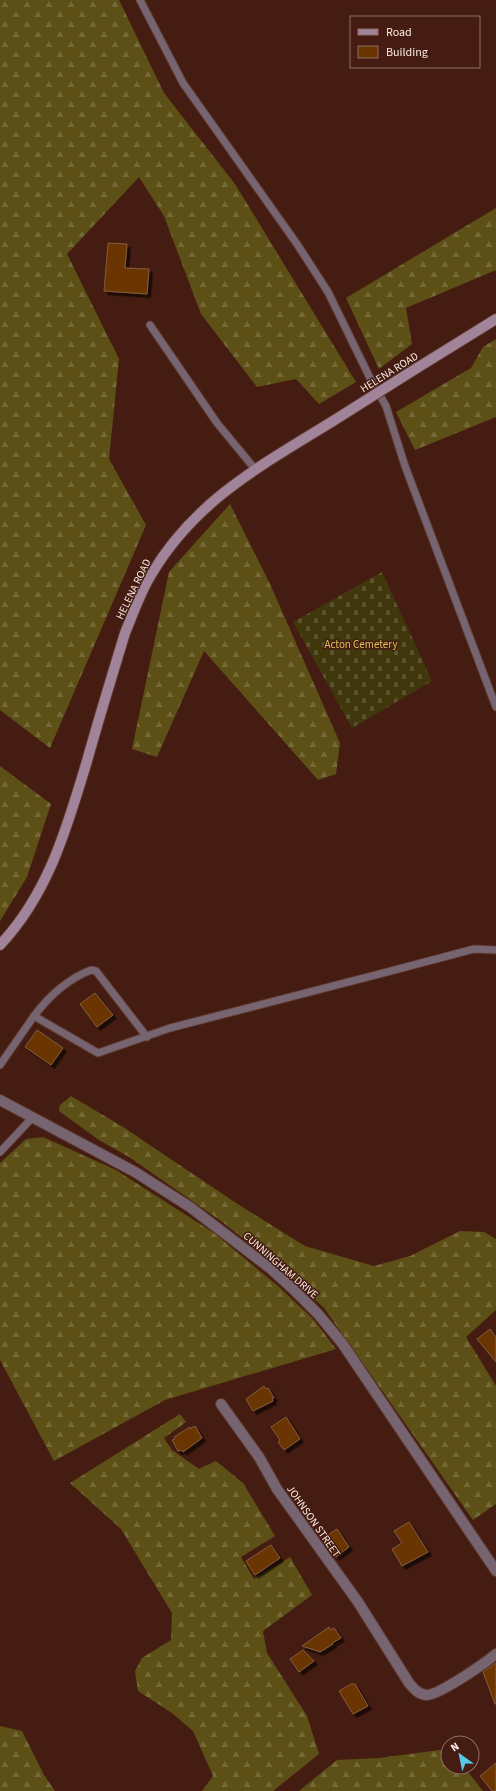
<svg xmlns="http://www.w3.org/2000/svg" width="496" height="1791" font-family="'Source Sans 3',sans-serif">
	<defs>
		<pattern id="forest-firs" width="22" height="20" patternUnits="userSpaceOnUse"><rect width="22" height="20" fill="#5d5016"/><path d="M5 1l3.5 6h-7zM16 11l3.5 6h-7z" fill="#756938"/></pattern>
		<pattern id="cemetery-stones" width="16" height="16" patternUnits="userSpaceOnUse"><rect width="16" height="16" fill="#40370d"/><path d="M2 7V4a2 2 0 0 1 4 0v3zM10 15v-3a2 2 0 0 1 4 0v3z" fill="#5c5430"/></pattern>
		<filter id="shadow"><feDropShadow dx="3.5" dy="3.5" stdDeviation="0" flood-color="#0009"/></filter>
	</defs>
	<rect width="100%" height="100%" fill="#451c11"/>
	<g fill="url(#forest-firs)">
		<polygon points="0,0 119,0 164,93 235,184 356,382 319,404 296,379 257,387 201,314 164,216 139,177 67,254 119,359 109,459 146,525 50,748 0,710"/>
		<polygon points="496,208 496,270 406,308 412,344 379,369 346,298"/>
		<polygon points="496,339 496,417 415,450 396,412 471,368 483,347"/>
		<polygon points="230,504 270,584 340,743 336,774 318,780 204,651 157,757 132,749 169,572"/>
		<polygon points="0,766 51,804 27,877 0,921"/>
		<polygon points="71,1096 123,1127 236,1203 305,1246 374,1266 410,1256 460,1231 484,1232 496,1239 496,1310 466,1337 496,1386 496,1504 473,1520 324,1308 282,1269 221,1221 129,1157 99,1140 59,1111 60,1105"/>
		<polygon points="43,1137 116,1170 214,1233 278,1286 314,1320 336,1349 165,1400 54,1461 0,1360 0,1163 26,1139"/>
		<polygon points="180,1414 186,1422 164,1438 172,1450 199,1469 216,1461 243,1483 275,1536 241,1557 254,1579 290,1557 312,1595 263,1631 267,1653 307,1716 319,1754 273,1791 202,1791 213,1776 193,1731 172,1713 138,1691 135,1671 142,1658 171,1640 172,1613 121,1529 70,1483"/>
		<polygon points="0,1726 22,1731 44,1775 55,1791 0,1791"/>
		<polygon points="448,1749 448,1767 464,1767 483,1791 299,1791 337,1760 379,1758"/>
	</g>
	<polygon fill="url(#cemetery-stones)" points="382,572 432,681 352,728 293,622"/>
	<g fill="#6b3500" stroke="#835c3f" filter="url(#shadow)">
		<polygon points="108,243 127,244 125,268 149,269 147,294 104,291"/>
		<polygon points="95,993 113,1015 97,1027 80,1004"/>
		<polygon points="37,1030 63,1048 51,1065 25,1047"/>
		<polygon points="490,1329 496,1337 496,1362 477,1339"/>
		<polygon points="264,1386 266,1389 268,1388 274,1398 272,1399 273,1401 253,1411 246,1399"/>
		<polygon points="286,1417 300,1439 284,1450 278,1442 280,1440 271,1427"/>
		<polygon points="195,1426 202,1438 183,1452 182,1450 178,1451 172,1440 175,1439 174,1437 190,1427 190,1429"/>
		<polygon points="409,1522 428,1552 402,1566 392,1549 402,1543 394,1531"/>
		<polygon points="337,1529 349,1547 336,1557 323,1538"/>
		<polygon points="271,1545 280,1558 255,1575 246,1561"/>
		<polygon points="329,1627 330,1630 334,1628 341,1638 332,1643 333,1644 320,1652 302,1646"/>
		<polygon points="303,1650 314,1661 299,1672 290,1659"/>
		<polygon points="496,1663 496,1704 495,1704 483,1672"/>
		<polygon points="351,1684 355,1684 368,1706 353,1714 339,1691"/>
		<polygon points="496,1763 496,1791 492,1791 480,1776"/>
	</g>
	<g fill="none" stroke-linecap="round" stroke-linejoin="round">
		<defs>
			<g id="lane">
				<polyline points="140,0 183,83 297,244 328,292 370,378 386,406 405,466 496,707"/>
				<polyline points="150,325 217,423 255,469"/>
				<path d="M34,1016C49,996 68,979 91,970L96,971L147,1037"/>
				<polyline points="0,1065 34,1016 98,1053 170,1028 387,972 474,949 496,950"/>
				<polyline points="0,1152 32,1118"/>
			</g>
			<g id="street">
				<polyline points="0,1100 135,1172 190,1207 271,1269 293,1289 318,1314 342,1343 496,1571"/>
				<path d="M221,1404L259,1457L277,1489L358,1602L409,1683C414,1689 418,1694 426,1695C438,1696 485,1663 496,1654"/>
			</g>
			<g id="secondary">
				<polyline points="417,368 496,319"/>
				<path d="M0,945C49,893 67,827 87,761C99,718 112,676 125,633C133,614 140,593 151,575C195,500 262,465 333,421"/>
			</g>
		</defs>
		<use href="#lane" stroke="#5e392f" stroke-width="9"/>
		<use href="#street" stroke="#5e392f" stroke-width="12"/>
		<use href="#secondary" stroke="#5e392f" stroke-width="12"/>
		<use href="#lane" stroke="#766471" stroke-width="7"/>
		<use href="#street" stroke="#766471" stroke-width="10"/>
		<use href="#secondary" stroke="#a18499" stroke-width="10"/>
		<defs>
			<polyline id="secondary-bridge" points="333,421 417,368"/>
		</defs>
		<use href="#secondary-bridge" stroke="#5e392f" stroke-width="12" stroke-linecap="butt"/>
		<use href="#secondary-bridge" stroke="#a18499" stroke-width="10"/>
	</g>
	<g text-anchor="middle" stroke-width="3" stroke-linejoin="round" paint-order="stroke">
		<g font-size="11" fill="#fbeae5" stroke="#451c11">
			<text transform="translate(389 372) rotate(-32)" y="4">HELENA ROAD</text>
			<text transform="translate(133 589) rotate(-64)" y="4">HELENA ROAD</text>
			<text transform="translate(281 1265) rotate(41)" y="4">CUNNINGHAM DRIVE</text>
			<text transform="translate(314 1521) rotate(55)" y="4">JOHNSON STREET</text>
		</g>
		<g font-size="11" fill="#dbc35b" stroke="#451c11">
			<text x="361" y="648">Acton Cemetery</text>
		</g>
	</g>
	<rect x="350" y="16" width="130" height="52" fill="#451c11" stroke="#8e6e66"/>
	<rect x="358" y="29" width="20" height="6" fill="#a18499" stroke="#8e6e66"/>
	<text x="386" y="36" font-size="12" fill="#fbeae5">Road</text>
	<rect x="358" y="46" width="20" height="12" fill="#6b3500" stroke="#8e6e66"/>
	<text x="386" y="56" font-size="12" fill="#fbeae5">Building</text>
	<g transform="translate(460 1755) rotate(327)"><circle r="19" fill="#451c11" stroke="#8e6e66"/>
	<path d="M0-3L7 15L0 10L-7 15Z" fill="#59c8e4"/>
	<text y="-6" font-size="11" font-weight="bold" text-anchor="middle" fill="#fbeae5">N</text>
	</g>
</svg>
